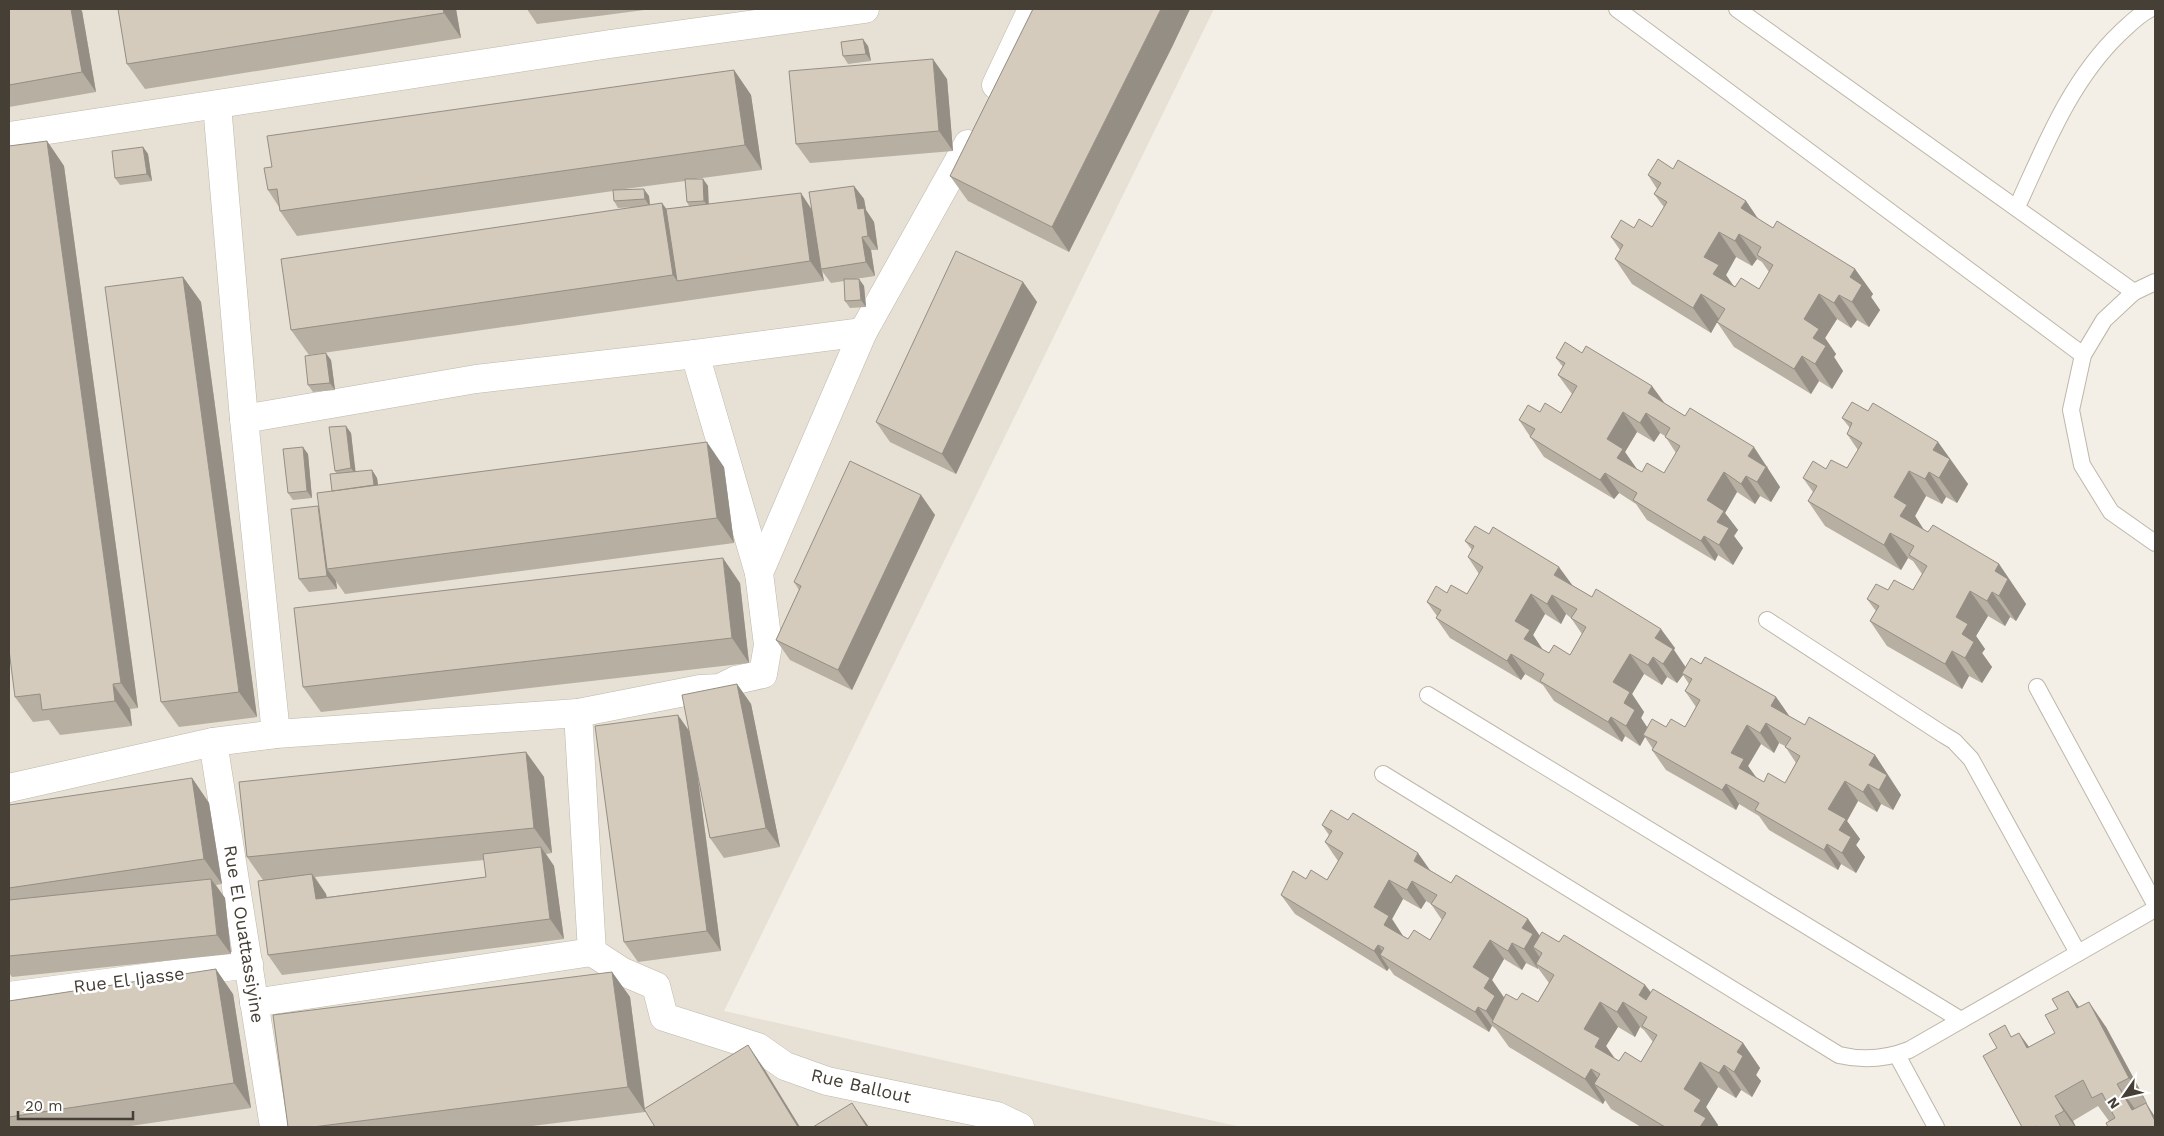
<svg xmlns="http://www.w3.org/2000/svg" width="2164" height="1136" font-family="'Work Sans',sans-serif">
	<rect width="100%" height="100%" fill="#f3efe6"/>
	<polygon fill="#e6e1d4" points="9,9 1214,9 724,1011 1241,1127 9,1127"/>
	<g fill="none" stroke-linecap="round" stroke-linejoin="round">
		<defs>
			<g id="lane">
				<polyline points="1617,9 2083,355"/>
				<polyline points="1737,9 2134,292"/>
				<path d="M2017,207C2045,146 2070,81 2120,33C2130,24 2138,15 2150,9"/>
				<polyline points="2155,282 2134,292 2104,320 2083,355 2071,410 2082,465 2111,512 2155,543"/>
				<polyline points="1767,620 1944,735 1954,741 1971,759 2078,953"/>
				<polyline points="2037,687 2155,904"/>
				<polyline points="1428,695 1961,1020"/>
				<path d="M1383,774L1839,1055C1864,1061 1886,1059 1909,1050L2155,909"/>
				<polyline points="1897,1055 1936,1127"/>
			</g>
			<g id="street">
				<polyline points="996,85 1032,9"/>
				<polyline points="217,105 244,419 276,734"/>
				<polyline points="9,136 610,44 865,9"/>
				<polyline points="695,354 759,573"/>
				<polyline points="244,419 476,379 695,354 863,332"/>
				<polyline points="578,713 592,952"/>
				<polyline points="213,742 274,1127"/>
				<polyline points="9,788 213,742 276,734 578,713 700,689 720,688 736,680 763,674 768,645 759,573 863,332 968,144"/>
				<polyline points="592,952 621,971 656,986 664,1017 758,1047 785,1066 827,1081 997,1116 1020,1127"/>
				<polyline points="9,996 249,964"/>
				<polyline points="254,1003 592,952"/>
			</g>
		</defs>
		<use href="#lane" stroke="#beb7a9" stroke-width="18"/>
		<use href="#street" stroke="#beb7a9" stroke-width="29"/>
		<use href="#lane" stroke="#fff" stroke-width="16"/>
		<use href="#street" stroke="#fff" stroke-width="28"/>
	</g>
	<g fill="#b6afa2" fill-rule="evenodd">
		<polygon points="9,9 80,9 82,11 96,92 9,107"/>
		<polygon points="118,9 456,9 461,38 145,89 127,64"/>
		<polygon points="527,9 652,9 537,24"/>
		<polygon points="1033,9 1190,9 1172,47 1069,252 968,201 950,176"/>
		<polygon points="868,46 871,61 848,64 843,56"/>
		<path d="M734,70L751,95L762,170L695,179H703L708,186V204L812,209L854,186L864,199L866,210L874,222L878,250H871L875,276L855,279H859L864,286L866,307L850,308L845,301L844,281L831,283L822,271L824,281L309,355L291,330L635,207L618,208L614,201L613,191L297,236L280,211L279,207L268,190L272,167ZM685,181L687,202L689,206L666,209L662,203L650,205L649,196L617,190Z"/>
		<polygon points="947,79 953,151 810,163 796,144"/>
		<polygon points="47,141 64,166 138,708 130,709 132,726 60,735 49,720 33,722 15,697"/>
		<polygon points="143,147 148,154 152,181 120,185 115,178"/>
		<path d="M1673,169L1746,201L1758,219L1773,228L1855,269L1873,294L1871,297L1880,310L1869,327L1857,320L1851,328L1837,319L1825,338L1836,354L1834,357L1843,371L1832,389L1819,381L1811,394L1734,347L1717,322L1711,333L1632,284L1615,259L1620,250L1611,237L1634,228L1652,227L1664,207L1654,194L1657,189L1648,175ZM1736,257L1752,266L1757,259L1762,262L1769,272L1759,289L1735,287L1734,286L1726,275Z"/>
		<polygon points="183,277 201,302 257,717 179,727 161,702"/>
		<polygon points="1023,282 1037,302 956,474 890,442 876,422"/>
		<path d="M1556,358L1664,403L1768,467L1767,468L1780,487L1771,502L1760,496L1755,504L1737,492L1725,513L1738,530L1734,536L1743,548L1733,565L1718,555L1715,561L1647,520L1636,504L1619,493L1614,499L1544,457L1519,420L1540,412L1561,413L1572,394L1558,375L1563,367ZM1637,432L1654,442L1660,433L1665,436L1676,453L1664,473L1642,472L1636,469L1625,452Z"/>
		<polygon points="331,360 335,390 313,392 308,385"/>
		<polygon points="1868,411 1938,442 1968,484 1957,503 1946,497 1942,504 1926,496 1915,516 1924,530 1928,532 1999,564 2026,604 2016,621 2010,617 2005,626 1988,616 1976,636 1985,649 1982,653 1992,667 1982,683 1969,676 1962,689 1887,646 1870,621 1876,611 1867,599 1888,590 1913,590 1922,574 1913,561 1908,558 1901,570 1825,526 1808,501 1813,492 1803,478 1826,469 1847,468 1858,450 1847,434 1850,428 1842,418"/>
		<polygon points="351,433 355,472 372,470 377,478 378,485 724,467 734,543 345,594 336,581 337,589 309,592 299,579 332,491 337,474 335,471"/>
		<polygon points="308,454 312,498 293,500 288,493"/>
		<polygon points="921,495 935,515 852,690 790,660 776,640 799,590 794,582"/>
		<path d="M1465,541L1572,585L1675,648L1674,650L1685,667L1701,664L1776,697L1789,716L1805,725L1875,755L1901,795L1893,810L1881,804L1877,812L1858,801L1847,821L1860,839L1856,845L1865,857L1856,873L1841,864L1838,870L1769,830L1759,816L1739,804L1736,810L1666,770L1652,750L1653,749L1645,737L1640,746L1625,736L1622,742L1554,701L1543,685L1525,674L1521,680L1450,638L1436,618L1437,616L1427,602L1447,593L1467,594L1479,574L1468,557L1472,550ZM1545,614L1561,624L1566,614L1571,618L1582,634L1570,655L1549,653L1543,650L1533,635ZM1644,674L1662,685L1667,677L1677,683L1683,675L1689,684L1685,691L1696,707L1685,727H1647L1641,718L1644,712L1632,694ZM1779,743L1785,746L1796,763L1785,783L1764,782L1757,778L1748,766L1761,744L1774,753Z"/>
		<polygon points="740,583 749,663 321,712 303,687"/>
		<polygon points="737,684 751,704 780,847 724,858 710,838 697,770 721,951 638,962 624,942 689,730"/>
		<path d="M526,752L544,777L552,853L546,854L554,866L564,939L282,975L268,955L263,880L247,857ZM484,860L486,877L327,897L326,894L315,877Z"/>
		<polygon points="192,778 209,803 222,884 216,885 225,898 231,954 12,977 9,973 9,805"/>
		<path d="M1322,825L1431,871L1451,883L1528,919L1540,936L1559,942L1645,985L1651,992L1743,1043L1760,1068L1756,1075L1761,1081L1752,1097L1741,1090L1736,1098L1718,1087L1706,1107L1718,1125L1717,1127H1641L1611,1109L1605,1100L1603,1104L1509,1047L1496,1029L1492,1026L1489,1032L1394,975L1389,968L1387,971L1295,914L1281,895L1306,879L1327,880L1338,861L1325,842L1329,835ZM1403,899L1421,909L1426,901L1431,904L1442,920L1430,940L1408,939L1403,936L1392,919ZM1504,959L1522,970L1526,963L1538,969V968L1549,983L1538,1002L1517,1000L1504,997L1492,980ZM1618,1027L1635,1037L1640,1027L1644,1030L1653,1042L1641,1062L1619,1061L1615,1059L1606,1046Z"/>
		<polygon points="612,972 630,997 645,1109 765,1070 645,1112 524,1127 288,1127"/>
		<polygon points="2068,991 2079,1007 2106,1027 2147,1103 2146,1103 2155,1117 2155,1127 2109,1121 2098,1106 2073,1121 2076,1127 2022,1127 1997,1048 2012,1037 2029,1047 2055,1033 2058,1009"/>
		<polygon points="233,994 251,1108 124,1127 9,1127 9,1001"/>
	</g>
	<g fill="#948e84">
		<polygon points="71,9 80,9 82,11 96,92 82,72"/>
		<polygon points="443,9 456,9 461,38 444,13"/>
		<polygon points="1161,9 1190,9 1172,47 1069,252 1052,227"/>
		<polygon points="863,39 868,46 871,61 866,54"/>
		<polygon points="933,59 947,79 953,151 939,131"/>
		<polygon points="734,70 751,95 762,170 745,145"/>
		<polygon points="47,141 64,166 138,708 121,683"/>
		<polygon points="143,147 148,154 152,181 147,174"/>
		<polygon points="703,179 708,186 709,208 704,201"/>
		<polygon points="854,186 864,199 866,210 874,222 878,250 868,236 858,209"/>
		<polygon points="644,189 649,196 650,207 645,199"/>
		<polygon points="801,193 814,213 821,269 822,271 824,281 810,261"/>
		<polygon points="1746,201 1763,226 1741,208"/>
		<polygon points="662,203 680,228 677,281 673,275"/>
		<polygon points="1719,232 1736,257 1726,275 1736,290 1713,274 1704,257"/>
		<polygon points="1739,234 1757,259 1752,266 1735,241"/>
		<polygon points="862,237 871,250 875,276 866,262"/>
		<polygon points="1855,269 1873,294 1871,297 1880,310 1869,327 1852,302 1850,277"/>
		<polygon points="183,277 201,302 257,717 239,692"/>
		<polygon points="859,279 864,286 866,307 861,300"/>
		<polygon points="1023,282 1037,302 956,474 942,454"/>
		<polygon points="1701,294 1719,319 1711,333 1693,308"/>
		<polygon points="1819,294 1837,319 1825,338 1836,354 1834,357 1843,371 1832,389 1815,364 1813,338 1804,319"/>
		<polygon points="1839,295 1857,320 1851,328 1834,303"/>
		<polygon points="326,353 331,360 335,390 330,383"/>
		<polygon points="1802,356 1819,381 1811,394 1794,369"/>
		<polygon points="1652,386 1666,405 1648,393"/>
		<polygon points="1623,412 1637,432 1625,452 1637,469 1631,478 1617,458 1607,439"/>
		<polygon points="1646,413 1660,433 1654,442 1640,423"/>
		<polygon points="346,426 351,433 356,475 351,468"/>
		<polygon points="707,442 724,467 734,543 717,518"/>
		<polygon points="1938,442 1968,484 1957,503 1939,478 1933,450"/>
		<polygon points="303,447 308,454 312,498 307,491"/>
		<polygon points="1754,447 1780,487 1771,502 1757,482 1748,456"/>
		<polygon points="372,470 377,478 380,498 375,491"/>
		<polygon points="1909,471 1926,496 1915,516 1924,530 1900,516 1894,497"/>
		<polygon points="1724,472 1737,492 1725,513 1738,530 1734,536 1743,548 1733,565 1719,545 1717,522 1707,500"/>
		<polygon points="1929,472 1946,497 1942,504 1925,479"/>
		<polygon points="1605,473 1619,493 1614,499 1600,480"/>
		<polygon points="1746,476 1760,496 1755,504 1741,484"/>
		<polygon points="921,495 935,515 852,690 838,670"/>
		<polygon points="319,506 327,569 336,581 337,589 327,576"/>
		<polygon points="1890,533 1908,558 1901,570 1884,545"/>
		<polygon points="1704,536 1718,555 1715,561 1701,541"/>
		<polygon points="723,558 740,583 749,663 732,638"/>
		<polygon points="1999,564 2026,604 2016,621 1999,596 1995,571"/>
		<polygon points="1559,567 1573,586 1554,575"/>
		<polygon points="1970,591 1988,616 1976,636 1985,649 1982,653 1992,667 1982,683 1965,658 1962,634 1956,617"/>
		<polygon points="1992,592 2010,617 2005,626 1987,601"/>
		<polygon points="1531,594 1545,614 1533,635 1543,650 1538,659 1524,639 1515,621"/>
		<polygon points="1552,595 1566,614 1561,624 1547,604"/>
		<polygon points="1661,629 1675,648 1674,650 1687,669 1682,673 1683,675 1677,683 1663,664 1655,638"/>
		<polygon points="1952,651 1969,676 1962,689 1945,664"/>
		<polygon points="1511,654 1525,674 1521,680 1507,661"/>
		<polygon points="1630,654 1644,674 1632,694 1644,712 1641,718 1649,730 1643,735 1645,737 1640,746 1626,726 1624,703 1613,682"/>
		<polygon points="1653,657 1667,677 1662,685 1648,665"/>
		<polygon points="113,684 130,709 132,726 115,701"/>
		<polygon points="737,684 751,704 780,847 766,828"/>
		<polygon points="1776,697 1790,717 1771,706"/>
		<polygon points="678,715 692,735 721,951 707,931"/>
		<polygon points="1611,717 1625,736 1622,742 1608,722"/>
		<polygon points="1766,723 1779,743 1774,753 1760,733"/>
		<polygon points="1747,725 1761,744 1748,766 1757,779 1739,768 1731,753"/>
		<polygon points="526,752 544,777 552,853 534,828"/>
		<polygon points="1875,755 1901,795 1893,810 1879,790 1869,765"/>
		<polygon points="192,778 209,803 222,884 204,859"/>
		<polygon points="1845,781 1858,801 1847,821 1860,839 1856,845 1865,857 1856,873 1842,853 1839,830 1828,809"/>
		<polygon points="1726,784 1739,804 1736,810 1722,790"/>
		<polygon points="1868,784 1881,804 1877,812 1863,792"/>
		<polygon points="1827,844 1841,864 1838,870 1824,850"/>
		<polygon points="541,847 554,866 564,939 550,919"/>
		<polygon points="1418,853 1432,873 1414,861"/>
		<polygon points="312,874 326,894 330,918 316,899"/>
		<polygon points="211,879 225,898 231,954 217,935"/>
		<polygon points="1389,880 1403,899 1392,919 1403,936 1398,945 1384,925 1374,907"/>
		<polygon points="1412,881 1426,901 1421,909 1407,890"/>
		<polygon points="1528,919 1542,939 1542,953 1533,947 1542,961 1536,964 1538,968 1538,969 1524,949 1522,928"/>
		<polygon points="1490,940 1504,959 1492,980 1504,998 1495,1024 1486,1011 1484,988 1473,967"/>
		<polygon points="1512,943 1526,963 1522,970 1508,951"/>
		<polygon points="1378,945 1389,960 1380,955 1389,968 1387,971 1374,951"/>
		<polygon points="216,969 233,994 251,1108 234,1083"/>
		<polygon points="612,972 630,997 645,1112 628,1087"/>
		<polygon points="1645,985 1663,1010 1639,995"/>
		<polygon points="2068,991 2085,1016 2077,1008"/>
		<polygon points="1600,1002 1618,1027 1606,1046 1618,1063 1595,1047 1584,1029"/>
		<polygon points="1623,1002 1640,1027 1635,1037 1617,1012"/>
		<polygon points="2089,1002 2106,1027 2147,1103 2129,1078"/>
		<polygon points="1478,1007 1492,1026 1489,1032 1475,1012"/>
		<polygon points="2019,1033 2037,1058 2027,1048"/>
		<polygon points="1743,1043 1760,1068 1756,1075 1761,1081 1752,1097 1734,1072 1737,1052"/>
		<polygon points="748,1045 765,1070 800,1127 798,1127"/>
		<polygon points="1700,1062 1718,1087 1706,1107 1718,1125 1717,1127 1700,1127 1694,1111 1684,1089"/>
		<polygon points="1724,1065 1741,1090 1736,1098 1719,1073"/>
		<polygon points="1591,1069 1608,1093 1594,1084 1605,1100 1603,1104 1585,1079"/>
		<polygon points="2117,1084 2135,1109 2132,1110"/>
		<polygon points="2055,1096 2073,1121 2076,1127 2075,1127 2064,1111"/>
		<polygon points="852,1103 869,1127 867,1127"/>
		<polygon points="2146,1103 2155,1117 2155,1121"/>
	</g>
	<g fill="#d4cbbc" stroke="#948e84" fill-rule="evenodd">
		<polygon points="9,9 71,9 82,72 9,85"/>
		<polygon points="118,9 443,9 444,13 127,64"/>
		<polygon points="1033,9 1161,9 1052,227 950,176"/>
		<polygon points="863,39 866,54 843,56 841,42"/>
		<polygon points="933,59 939,131 796,144 789,71"/>
		<polygon points="734,70 745,145 280,211 277,189 268,190 264,168 272,167 267,136"/>
		<polygon points="47,141 121,683 113,684 115,701 42,710 40,694 15,697 9,650 9,146"/>
		<polygon points="143,147 147,174 115,178 112,151"/>
		<path d="M1658,159L1673,169L1678,160L1746,201L1741,208L1773,228L1777,221L1855,269L1850,277L1862,285L1852,302L1839,295L1834,303L1819,294L1804,319L1819,329L1813,338L1826,346L1815,364L1802,356L1794,369L1717,322L1725,309L1701,294L1693,308L1615,259L1623,245L1611,237L1621,220L1634,228L1639,219L1652,227L1667,202L1654,194L1661,183L1648,175ZM1719,232L1735,241L1739,234L1761,247L1757,255L1773,265L1759,289L1741,278L1735,287L1713,274L1719,265L1704,257Z"/>
		<polygon points="685,179 703,179 704,201 687,202"/>
		<polygon points="854,186 858,209 864,208 868,236 862,237 866,262 821,269 809,192"/>
		<polygon points="644,189 645,199 614,201 613,190"/>
		<polygon points="801,193 810,261 677,281 666,209"/>
		<polygon points="662,203 673,275 291,330 281,259"/>
		<polygon points="956,251 1023,282 942,454 876,422"/>
		<polygon points="183,277 239,692 161,702 105,287"/>
		<polygon points="844,279 859,279 861,300 845,301"/>
		<path d="M1565,342L1582,353L1586,346L1652,386L1648,393L1685,416L1690,408L1754,447L1748,456L1766,467L1757,482L1746,476L1741,484L1724,472L1707,500L1724,511L1717,522L1729,528L1719,545L1704,536L1701,541L1633,500L1637,493L1605,473L1600,480L1530,437L1535,429L1519,420L1528,405L1540,412L1545,403L1561,413L1577,386L1558,375L1565,363L1556,358ZM1623,412L1640,423L1646,413L1670,428L1665,437L1680,446L1664,473L1647,463L1642,472L1617,458L1623,449L1607,439Z"/>
		<polygon points="326,353 330,383 308,385 305,356"/>
		<polygon points="1852,402 1868,411 1873,403 1938,442 1933,450 1950,459 1939,478 1929,472 1925,479 1909,471 1894,497 1907,505 1900,516 1928,532 1933,525 1999,564 1995,571 2008,579 1999,596 1992,592 1987,601 1970,591 1956,617 1968,624 1962,634 1974,642 1965,658 1952,651 1945,664 1870,621 1879,606 1867,599 1876,584 1888,590 1894,580 1913,590 1927,566 1909,555 1914,546 1890,533 1884,545 1808,501 1817,486 1803,478 1813,461 1826,469 1831,460 1847,468 1862,443 1847,434 1852,423 1842,418"/>
		<polygon points="346,426 351,468 335,471 329,427"/>
		<polygon points="707,442 717,518 327,569 317,493"/>
		<polygon points="303,447 307,491 288,493 283,449"/>
		<polygon points="850,461 921,495 838,670 776,640 801,586 794,582"/>
		<polygon points="372,470 374,485 332,491 330,474"/>
		<polygon points="318,506 327,576 299,579 291,509"/>
		<path d="M1475,526L1489,534L1493,527L1559,567L1554,575L1592,597L1596,589L1661,629L1655,638L1673,649L1663,664L1653,657L1648,665L1630,654L1613,682L1630,692L1624,703L1635,710L1626,726L1611,717L1608,722L1540,681L1544,674L1511,654L1507,661L1436,618L1441,610L1427,602L1436,586L1447,593L1451,585L1467,594L1483,567L1468,557L1474,546L1465,541ZM1531,594L1547,604L1552,595L1577,609L1571,618L1586,627L1570,655L1554,645L1549,653L1524,639L1530,630L1515,621Z"/>
		<polygon points="723,558 732,638 303,687 294,608"/>
		<path d="M1705,657L1776,697L1771,706L1805,725L1809,717L1875,755L1869,765L1887,775L1879,790L1868,784L1863,792L1845,781L1828,809L1846,819L1839,830L1851,837L1842,853L1827,844L1824,850L1755,810L1759,803L1726,784L1722,790L1652,750L1657,742L1643,735L1652,719L1666,727L1671,719L1685,727L1700,700L1685,691L1692,679L1682,673L1691,658L1701,664ZM1766,723L1791,738L1785,747L1800,756L1785,783L1768,773L1764,782L1739,768L1744,759L1731,753L1747,725L1760,733Z"/>
		<polygon points="737,684 766,828 710,838 682,695"/>
		<polygon points="678,715 707,931 624,942 595,726"/>
		<polygon points="526,752 534,828 247,857 239,782"/>
		<polygon points="192,778 204,859 9,888 9,805"/>
		<path d="M1331,810L1348,820L1353,813L1418,853L1414,861L1451,883L1456,875L1528,919L1522,928L1533,934L1524,949L1512,943L1508,951L1490,940L1473,967L1490,978L1484,988L1495,996L1486,1011L1478,1007L1475,1012L1380,955L1384,948L1378,945L1374,951L1281,895L1293,871L1306,879L1311,870L1327,880L1343,853L1325,842L1332,831L1322,825ZM1389,880L1407,890L1412,881L1437,895L1431,904L1446,913L1430,940L1414,930L1408,939L1384,925L1389,916L1374,907Z"/>
		<polygon points="541,847 550,919 268,955 258,881 312,874 316,899 486,877 483,854"/>
		<polygon points="211,879 217,935 9,956 9,900"/>
		<path d="M1542,932L1559,942L1564,935L1645,985L1639,995L1646,1000L1653,989L1743,1043L1737,1052L1743,1056L1734,1072L1724,1065L1719,1073L1700,1062L1684,1089L1701,1100L1694,1111L1706,1118L1700,1127H1665L1594,1084L1600,1074L1591,1069L1585,1079L1492,1022L1506,994L1517,1000L1522,993L1538,1002L1554,975L1536,964L1542,953L1533,947ZM1600,1002L1617,1012L1623,1002L1647,1017L1642,1026L1657,1035L1641,1062L1625,1052L1619,1061L1595,1047L1600,1038L1584,1029Z"/>
		<polygon points="216,969 234,1083 9,1117 9,1001"/>
		<polygon points="612,972 628,1087 313,1127 288,1127 273,1015"/>
		<polygon points="2068,991 2077,1008 2089,1002 2129,1078 2117,1084 2132,1110 2146,1103 2155,1121 2155,1127 2108,1127 2106,1123 2115,1118 2102,1093 2092,1098 2083,1080 2055,1096 2064,1111 2055,1116 2061,1127 2038,1127 2037,1126 2035,1127 2022,1127 1983,1056 1997,1048 1989,1034 2005,1025 2011,1037 2019,1033 2027,1048 2055,1033 2045,1015 2058,1009 2052,999"/>
		<polygon points="748,1045 798,1127 655,1127 644,1109"/>
		<polygon points="852,1103 867,1127 813,1127"/>
	</g>
	<g text-anchor="middle" stroke-width="5" stroke-linejoin="round" paint-order="stroke">
		<g font-size="18" fill="#453f36" stroke="#fff">
			<text transform="translate(244 934) rotate(81)" y="6">Rue El Ouattassiyine</text>
			<text transform="translate(129 980) rotate(-7)" y="6">Rue El Ijasse</text>
			<text transform="translate(861 1086) rotate(13)" y="6">Rue Ballout</text>
		</g>
	</g>
	<rect width="2164" height="1136" fill="none" stroke="#453f36" stroke-width="20"/>
	<g transform="translate(2124 1096) rotate(236)" stroke="#ffffff" stroke-width="4" paint-order="stroke">
	<path d="M0-4L9 19L0 12L-9 19Z" fill="#453f36"/>
	<text y="-8" font-size="14" font-weight="bold" text-anchor="middle" fill="#453f36">N</text>
	</g>
	<path d="M18 1111v8h115v-8" fill="none" stroke="#453f36" stroke-width="2.5"/>
	<text x="25" y="1111" font-size="15" fill="#453f36" stroke="#ffffff" stroke-width="4" paint-order="stroke">20 m</text>
</svg>
